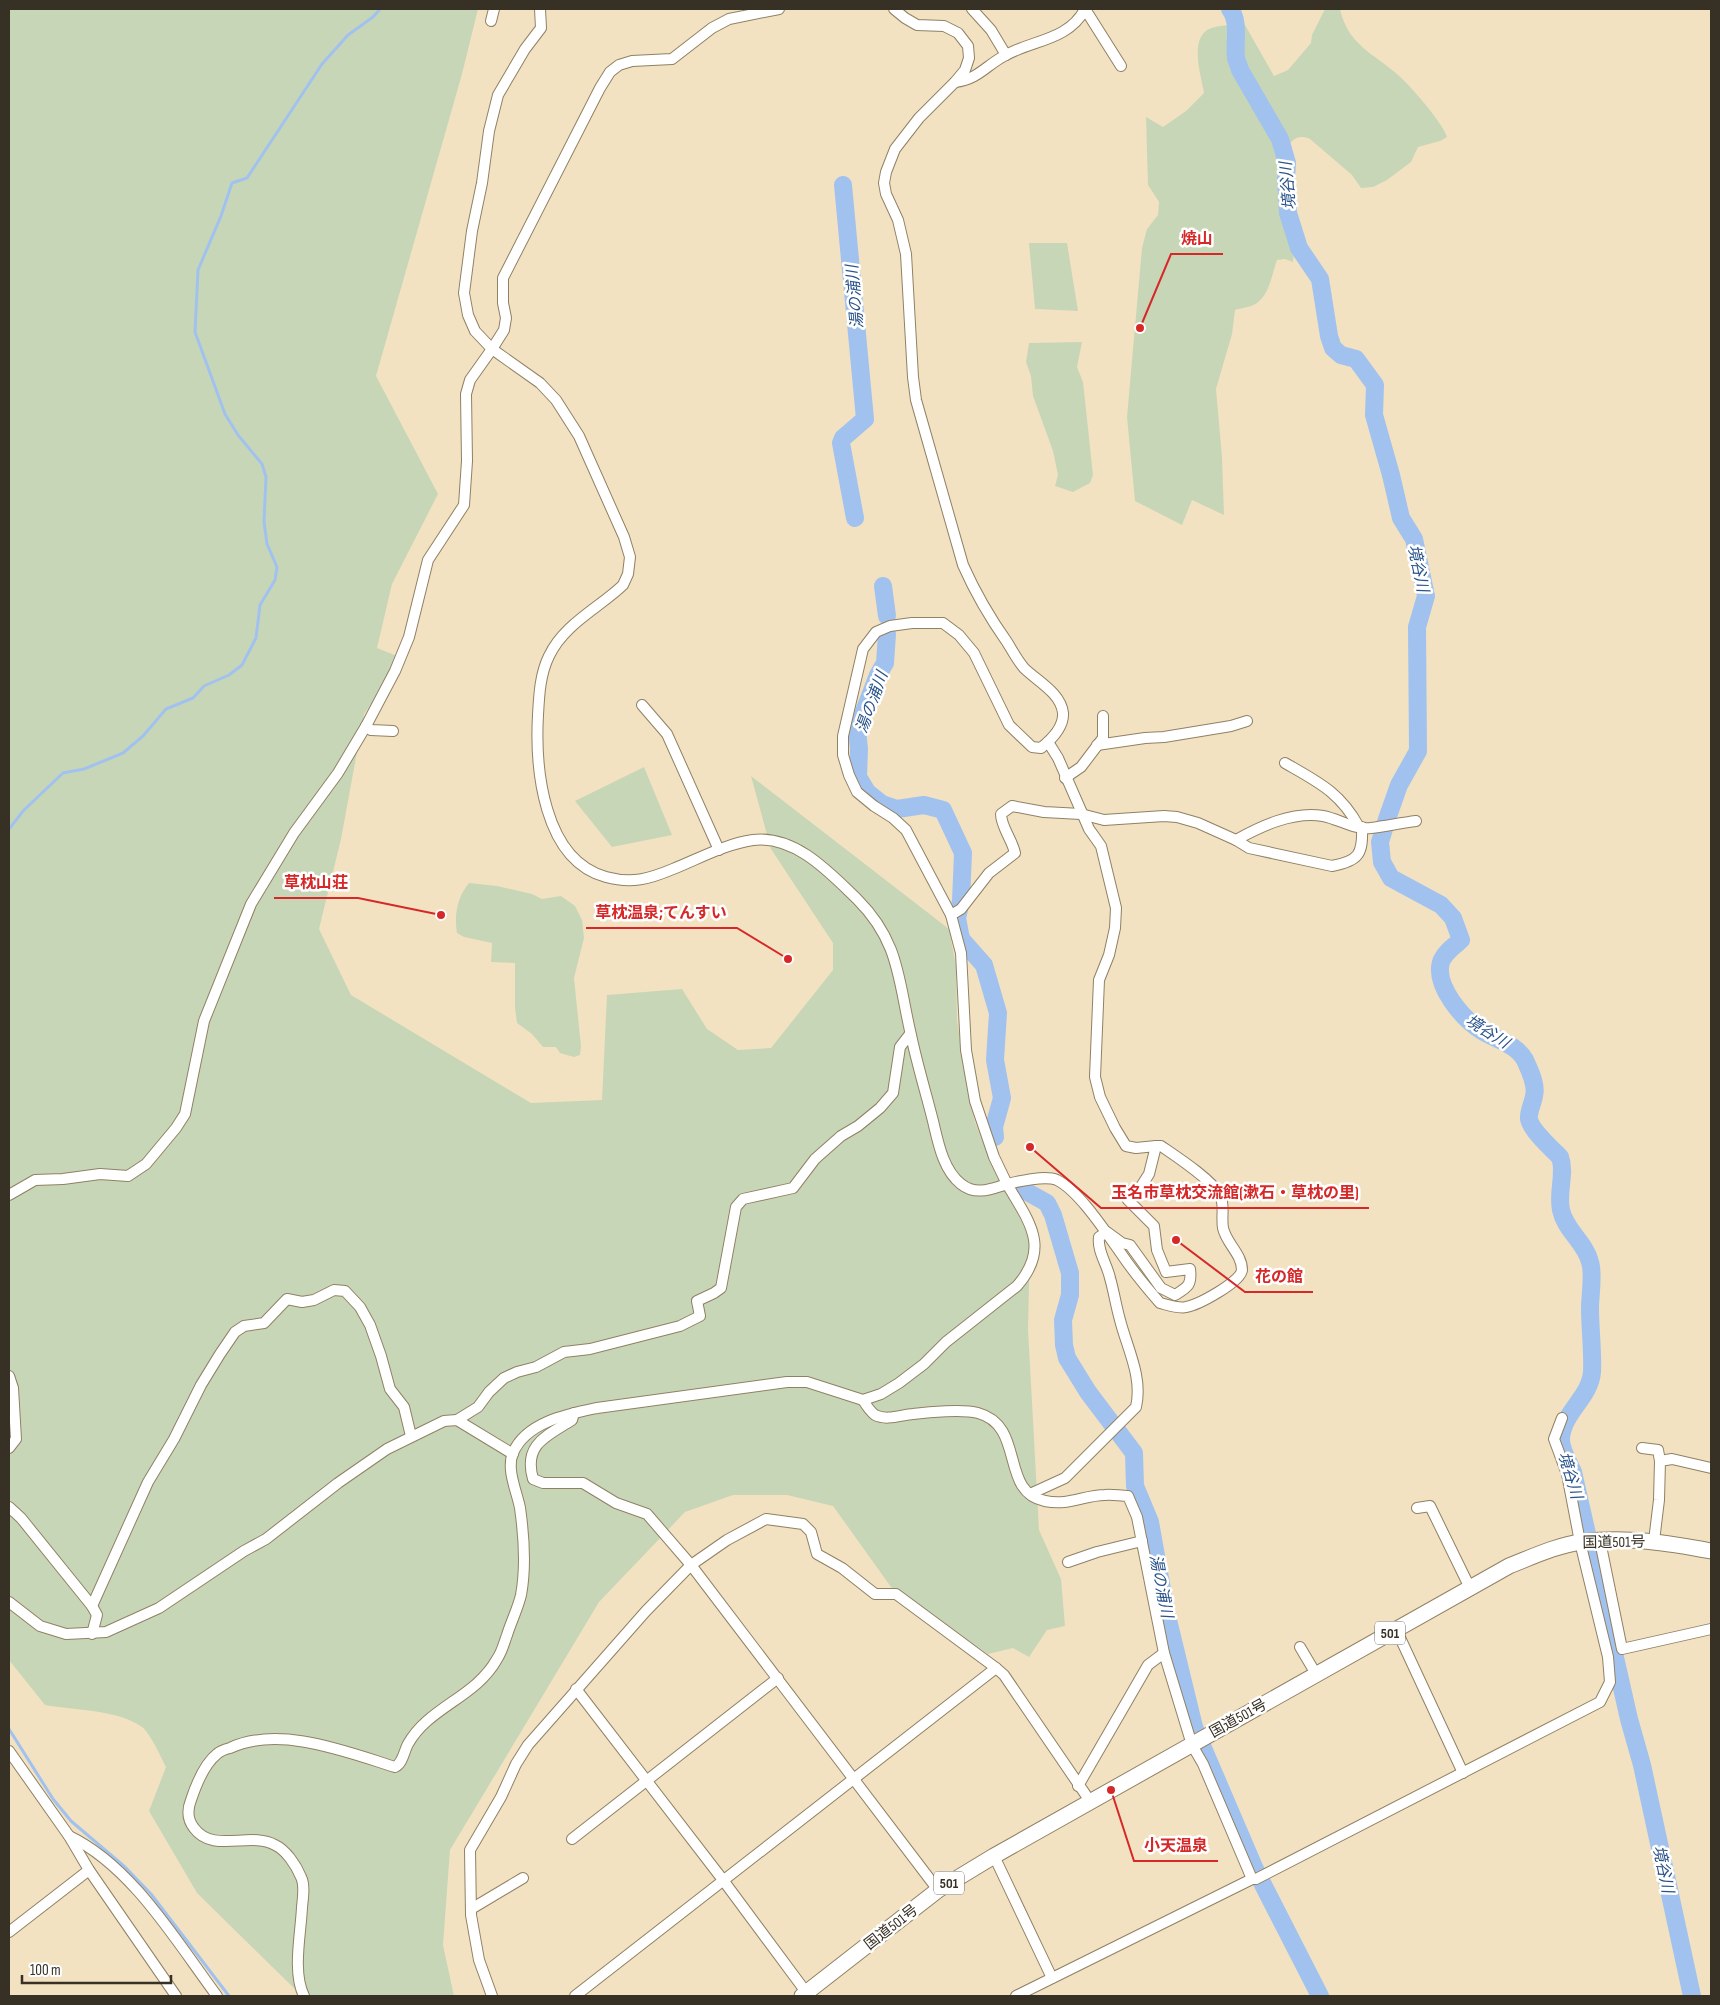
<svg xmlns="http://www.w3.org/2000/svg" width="1720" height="2005" font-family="'Sofia Sans Condensed','Noto Sans JP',sans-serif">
	<rect width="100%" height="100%" fill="#f2e2c2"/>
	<g fill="#c8d6b8">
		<path d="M9,9H478L462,74L376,376L438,494L392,584L377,648L397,656L379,693L364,714L341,839L319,929L351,995L531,1103L602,1100L607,995L682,989L707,1029L738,1050L771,1048L833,970V943L771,849L751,776L949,929L956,966L957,1020L967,1090L975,1122L990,1161L1028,1234L1030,1245L1028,1329L1039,1530L1061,1579L1065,1626L1047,1630L1029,1657L1013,1648L988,1654L891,1587L833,1506L787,1495H733L685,1512L599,1602L450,1850L443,1945L454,1996H302L197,1893L149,1811L166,1767C161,1757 150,1733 142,1727C119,1710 74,1710 45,1705L9,1660Z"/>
		<path d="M1325,9H1340C1348,45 1373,53 1397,74C1409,84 1443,123 1447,137L1440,141L1418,147L1411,162L1387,180L1373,187L1361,188L1352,175L1310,139C1286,129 1284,161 1281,177C1281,182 1278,190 1279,196C1283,220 1297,237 1293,262L1285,259L1277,260C1272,273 1270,294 1257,303C1252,307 1241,308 1235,310L1232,334L1216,389L1222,457L1224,515L1192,500L1182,525L1135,501L1127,417L1142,248L1147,229L1158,215L1159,202L1148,185L1146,117L1163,127L1186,111L1204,93C1201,75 1189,39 1209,29C1219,24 1234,26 1245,25L1274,76L1288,70L1311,43L1312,35Z"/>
		<polygon points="1029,243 1067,243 1078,311 1035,309"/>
		<polygon points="1082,342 1077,367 1083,382 1093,475 1090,483 1073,492 1055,486 1058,475 1053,451 1033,396 1031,376 1026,362 1029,343"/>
		<polygon points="644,767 672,835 612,847 575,801"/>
		<path d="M469,883L497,886L532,894L542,899L561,896L575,906L582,920L584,938L574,978L581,1046L580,1055L574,1057L560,1053L556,1047H543L532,1034L517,1023L515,1008V963L491,962L492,943L464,937L457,933C454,916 457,897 469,883Z"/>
	</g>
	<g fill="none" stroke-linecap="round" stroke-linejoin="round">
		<g stroke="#a1c2ef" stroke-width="3">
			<polyline points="9,829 24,810 63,773 84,769 123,753 143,736 166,709 193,698 204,686 229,675 242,665 256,638 260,605 275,580 277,567 267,544 264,522 266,477 262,464 238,435 225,414 195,332 198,270 221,216 232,183 247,178 322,64 348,35 373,17 380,9"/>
			<polyline points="9,1729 53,1799 71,1821 125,1867 151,1894 229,1996"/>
		</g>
		<g stroke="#a1c2ef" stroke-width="18">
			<path d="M1230,9C1240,22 1234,42 1236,58C1237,62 1239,66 1240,70L1280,139L1287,163L1286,179L1288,213L1299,248L1320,279L1329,336L1333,348L1341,355L1356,359L1375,385L1374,415L1391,475L1401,518L1414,539L1426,596L1417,627L1418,751L1399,785L1387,819L1380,842L1382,862L1391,878L1441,905L1453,918L1461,940C1454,946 1444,953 1441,962C1434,986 1463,1019 1482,1031C1497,1040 1516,1044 1525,1060C1530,1071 1537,1085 1534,1096C1533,1103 1528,1112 1529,1119C1531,1130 1551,1148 1560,1157C1566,1173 1557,1192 1561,1210C1565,1230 1585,1242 1590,1262C1594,1274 1590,1295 1590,1308C1590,1329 1593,1351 1592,1372C1590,1398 1561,1414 1561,1440C1561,1450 1569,1463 1573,1472L1629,1719L1642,1765L1692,1996"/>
			<polyline points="843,185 865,419 843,438 841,443 855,518"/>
			<polyline points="883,586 887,616"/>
			<polyline points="887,634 885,663 878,675 857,730 859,749 858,777 867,792 882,804 897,809 924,805 943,810 963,853 961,901 957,918 961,939 984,965 998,1013 995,1060 1002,1098 994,1127 995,1137"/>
			<polyline points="1022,1189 1047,1203 1053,1215 1070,1273 1070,1295 1063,1320 1064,1345 1067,1358 1088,1392 1134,1453 1135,1486 1150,1522 1166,1612 1194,1727 1254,1867 1320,1996"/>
		</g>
		<defs>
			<g id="minor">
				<path d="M894,9L905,18L917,25L944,26L958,33L968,46L969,58L965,70L955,82L919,118L895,149L886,172L884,183L886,194L898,220L906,254L913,377L916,400L963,565C975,592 990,618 1007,642C1012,650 1017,660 1024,668C1037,681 1061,693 1063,713C1064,727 1051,740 1041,748L1032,747L1009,725L974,653L959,635L943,623H912L890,626L876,632L863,649L843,736V755L849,775L857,792L874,806L893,818L906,830L951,915L961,953L966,1050L975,1101L994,1157L1007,1184C1020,1181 1045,1175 1057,1180C1079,1191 1105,1231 1120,1252C1132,1270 1146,1287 1160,1303C1168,1305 1179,1309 1186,1307C1198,1305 1241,1282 1242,1270C1242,1254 1226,1243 1223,1228C1221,1217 1225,1204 1220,1195C1211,1179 1177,1157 1161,1146H1156"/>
				<polyline points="972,9 991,30 1006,55"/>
				<polyline points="1085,9 1121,66"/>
				<polyline points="491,21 494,9"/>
				<path d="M955,82C979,79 986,65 1006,55C1033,40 1069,40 1085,9"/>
				<polyline points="642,705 667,734 719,850"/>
				<polyline points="393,731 371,730 366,726 395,671 409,637 428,560 464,505 467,461 466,394 470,380 492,349 504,330 506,318 503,303 503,278 600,88 610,72 619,65 632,61 672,59 712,28 729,19 779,9"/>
				<polyline points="1097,745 1145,738 1164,737 1231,726 1247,721"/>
				<path d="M1285,763C1318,782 1340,792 1359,827"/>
				<polyline points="1065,778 1081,767 1103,738 1103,716"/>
				<path d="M1236,840L1249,848L1332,866C1359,861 1363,854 1362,827"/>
				<path d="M951,915L961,909L989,873L1015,853C1012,839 1001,827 1001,814L1012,806L1044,812L1081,814L1104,820L1164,816L1177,817L1198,823L1236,840C1261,826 1293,811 1323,816C1339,819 1354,830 1371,828C1386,826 1401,823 1416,821"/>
				<polyline points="9,1195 35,1180 63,1179 100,1174 128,1176 146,1164 176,1128 185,1114 204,1021 251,904 294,833 338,773 366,726"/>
				<polyline points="9,1376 13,1388 16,1439 9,1448"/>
				<path d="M863,1400C866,1405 871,1412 875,1415C887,1421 901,1415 913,1414C929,1412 963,1409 978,1413C1026,1426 999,1492 1045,1501C1069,1506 1084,1495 1105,1495C1112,1494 1120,1496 1128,1496L1137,1517L1164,1653L1192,1745L1203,1764L1252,1879"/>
				<path d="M574,1413L572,1420C547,1436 523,1444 533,1479L543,1483H583L616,1503L647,1514L691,1565L938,1890"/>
				<polyline points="457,1420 478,1407 489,1392 504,1378 517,1372 536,1367 564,1352 590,1349 680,1326 700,1316 697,1301 714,1293 721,1288 736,1207 743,1199 793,1188 815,1159 841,1136 858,1126 880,1108 893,1093 900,1047 910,1034"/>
				<polyline points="1642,1448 1658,1450 1660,1461"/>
				<path d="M1030,1494L1065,1478L1136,1407C1143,1377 1127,1348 1120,1320C1116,1306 1114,1292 1110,1278C1107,1264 1097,1251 1099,1237L1107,1232L1122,1243L1130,1245L1161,1288L1175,1295C1188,1287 1192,1285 1190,1269L1166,1272L1157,1250L1154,1226L1128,1200L1124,1193L1140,1188L1149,1174L1156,1146L1136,1148L1126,1146L1115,1128L1100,1097L1095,1077L1099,980L1109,955L1115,928L1116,908L1101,846L1089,829L1058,758L1048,742"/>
				<polyline points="9,1507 21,1518 92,1606 148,1482 174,1439 201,1385 220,1354 235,1332 244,1326 264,1323 287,1299 302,1302 314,1300 334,1290 345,1291 360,1307 370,1325 381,1356 390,1389 404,1407 411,1436"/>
				<polyline points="1417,1508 1430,1506 1470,1588"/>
				<polyline points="1600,1541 1622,1649 1711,1629"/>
				<polyline points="1654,1541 1659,1500 1660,1461 1672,1459 1711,1468"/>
				<polyline points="1068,1562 1097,1552 1142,1541"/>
				<polyline points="9,1602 40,1626 66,1634 106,1632 159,1608 244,1551 266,1539 338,1483 387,1449 444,1421 457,1420 513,1454"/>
				<polyline points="1396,1629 1463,1773"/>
				<polyline points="92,1634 97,1615 92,1606"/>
				<polyline points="1300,1647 1316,1674"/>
				<polyline points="576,1689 723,1880 809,1996"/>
				<polyline points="9,1751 69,1836 89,1870 176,1996"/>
				<polyline points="1078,1786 1148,1665 1164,1653"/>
				<path d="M69,1836C132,1866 176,1941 217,1996"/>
				<polyline points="572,1839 778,1678"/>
				<polyline points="994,1856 1052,1978"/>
				<polyline points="471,1909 523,1878"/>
				<polyline points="9,1932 89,1870"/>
				<path d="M304,1996C292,1972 301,1933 302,1907C303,1898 305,1885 301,1877C296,1865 286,1850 275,1845C250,1831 213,1854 194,1828C187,1819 187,1810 191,1800C196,1785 204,1764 217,1754C220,1751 226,1749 230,1748C279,1725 347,1752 395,1767C403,1763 404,1751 408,1744C413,1735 419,1728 427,1721C451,1700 481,1688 497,1659C502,1652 504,1643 507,1635C511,1622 518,1608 521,1595C526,1568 524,1536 520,1508C517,1492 506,1469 513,1453C526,1422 568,1414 597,1408L787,1382H807L863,1400L881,1394L899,1383L924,1364L946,1342L1017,1286C1051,1247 1029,1222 1007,1184C991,1189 976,1196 961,1184C943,1170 938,1142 933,1121C926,1093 917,1064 911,1035C898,980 900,942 857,899C829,872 795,835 753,840C725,844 698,859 673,869C649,879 632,884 606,877C543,860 535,768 538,715C539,696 540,674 549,656C564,624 599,608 623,585L628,574L630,557L624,537L579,436L556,400L540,383L492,349L475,331L468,315L464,293L472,231L482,183L489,131L498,95L525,49L541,28L540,9"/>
				<polyline points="492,1996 479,1960 471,1915 470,1850 501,1797 516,1764 528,1745 646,1611 691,1565 727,1540 766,1519 803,1524 811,1532 817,1554 842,1568 875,1594 896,1594 996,1668 1004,1675 1090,1801"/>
				<polyline points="575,1996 996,1668"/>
				<polyline points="1016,1996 1252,1879 1256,1879 1600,1702 1610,1682 1608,1657 1580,1542 1567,1474 1554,1439 1562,1418"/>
			</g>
			<path id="highway" d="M802,1996L938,1890L994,1856L1509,1566C1532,1557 1557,1545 1582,1542C1625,1536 1669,1543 1711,1551"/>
		</defs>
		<use href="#minor" stroke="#908164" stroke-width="12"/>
		<use href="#highway" stroke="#908164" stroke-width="17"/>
		<use href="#minor" stroke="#fff" stroke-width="10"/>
		<use href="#highway" stroke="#fff" stroke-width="15"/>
	</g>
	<g text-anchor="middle" stroke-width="5" stroke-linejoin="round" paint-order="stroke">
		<g fill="#fff" stroke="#736e66" stroke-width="1">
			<rect x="1375" y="1621.5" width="30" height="23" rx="4"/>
			<rect x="934" y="1871.5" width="30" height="23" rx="4"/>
		</g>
		<g font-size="14" font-weight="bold" fill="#373024">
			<text x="1390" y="1638">501</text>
			<text x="949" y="1888">501</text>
		</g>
		<g font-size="15" fill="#373024" stroke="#fff">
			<text transform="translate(1614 1542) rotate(-1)" y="5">国道501号</text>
			<text transform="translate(1238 1718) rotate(-29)" y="5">国道501号</text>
			<text transform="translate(891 1927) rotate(-38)" y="5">国道501号</text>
		</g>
		<g font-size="16" font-style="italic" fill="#29538a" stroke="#fff">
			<text transform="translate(1287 186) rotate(-95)" y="6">境谷川</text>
			<text transform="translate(854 297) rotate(-95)" y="6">湯の浦川</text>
			<text transform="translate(1419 568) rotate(78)" y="6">境谷川</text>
			<text transform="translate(871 702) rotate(-70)" y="6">湯の浦川</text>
			<text transform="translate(1488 1031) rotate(32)" y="6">境谷川</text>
			<text transform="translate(1571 1475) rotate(73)" y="6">境谷川</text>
			<text transform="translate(1162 1586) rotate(79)" y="6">湯の浦川</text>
			<text transform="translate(1664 1869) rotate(78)" y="6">境谷川</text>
		</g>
	</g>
	<path fill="none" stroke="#d62828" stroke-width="2" d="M1140 328L1171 254H1223M441 915L358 898H274M788 959L737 928H586M1030 1147L1101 1208H1369M1176 1240L1245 1292H1313M1111 1790L1134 1861H1218"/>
	<g fill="#d62828" stroke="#fff" stroke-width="2">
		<circle cx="1140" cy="328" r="5"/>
		<circle cx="441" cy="915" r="5"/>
		<circle cx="788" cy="959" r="5"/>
		<circle cx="1030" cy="1147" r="5"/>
		<circle cx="1176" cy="1240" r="5"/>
		<circle cx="1111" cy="1790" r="5"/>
	</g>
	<g font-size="16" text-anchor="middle" font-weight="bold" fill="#d62828" stroke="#fff" stroke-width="5" stroke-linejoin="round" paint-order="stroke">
		<text x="1197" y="244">焼山</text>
		<text x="316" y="888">草枕山荘</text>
		<text x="661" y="918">草枕温泉;てんすい</text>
		<text x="1235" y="1198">玉名市草枕交流館(漱石・草枕の里)</text>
		<text x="1279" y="1282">花の館</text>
		<text x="1176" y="1851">小天温泉</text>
	</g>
	<rect width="1720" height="2005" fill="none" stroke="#373024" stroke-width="20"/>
	<path d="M22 1975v8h149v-8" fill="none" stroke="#373024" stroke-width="2.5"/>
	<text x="30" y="1975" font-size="15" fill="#373024" stroke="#ffffff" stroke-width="4" paint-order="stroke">100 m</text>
</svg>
